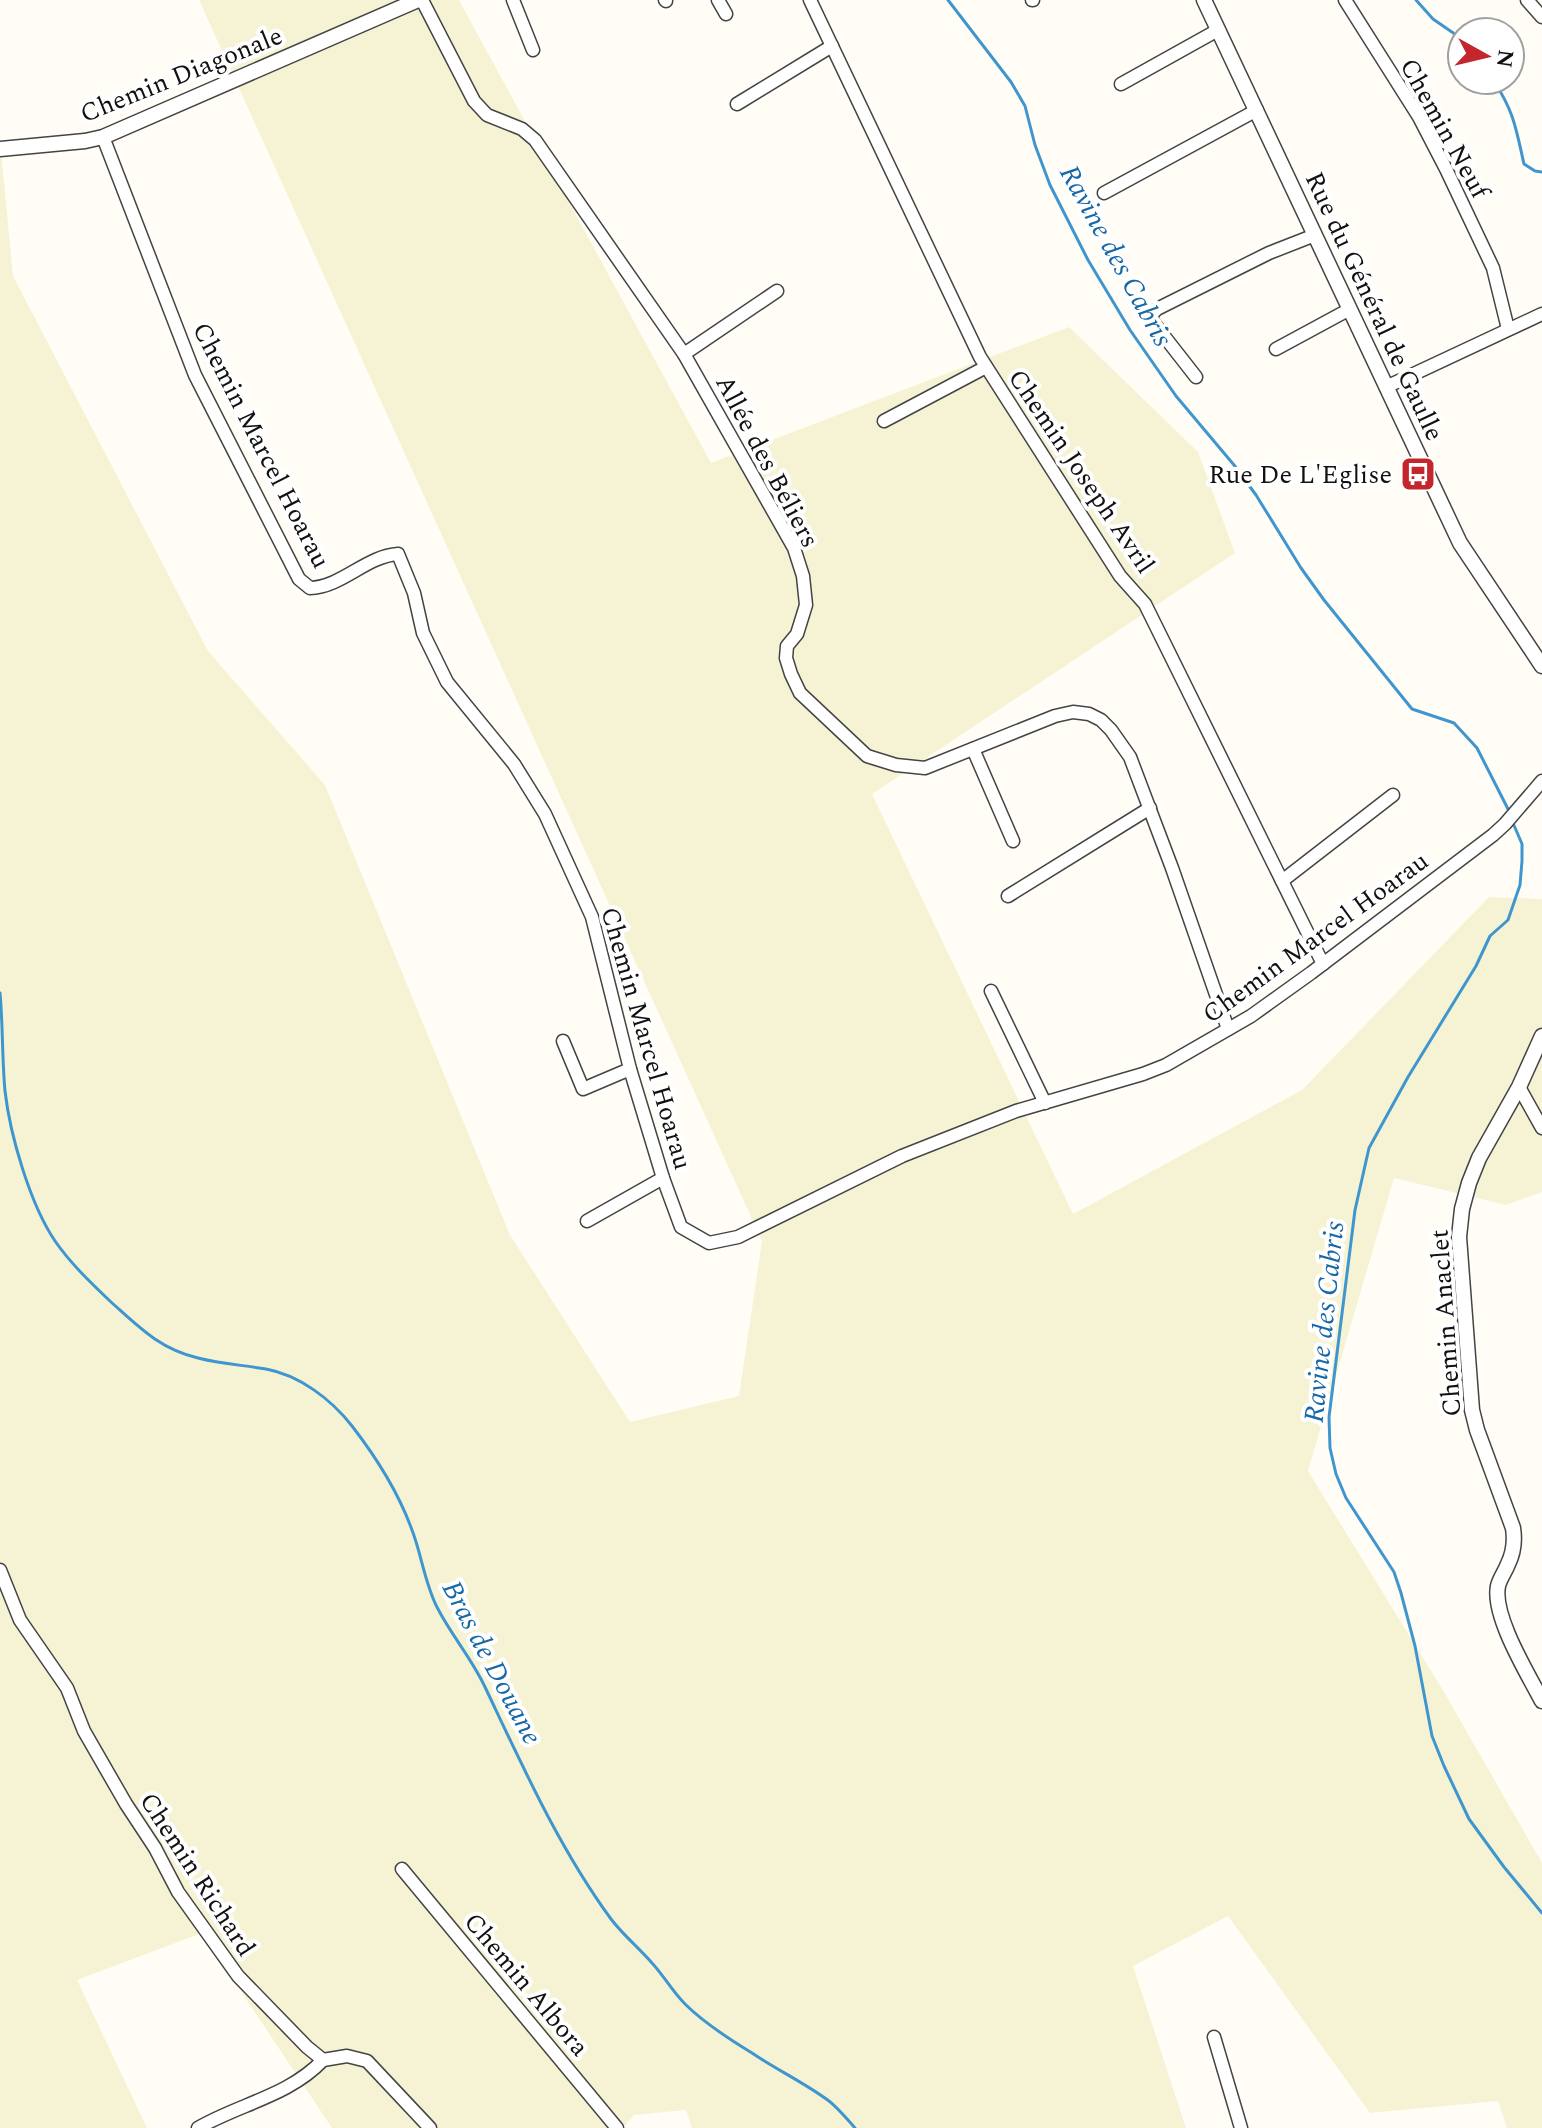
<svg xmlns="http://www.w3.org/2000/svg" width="1542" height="2128" font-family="Spectral,serif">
	<rect width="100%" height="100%" fill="#fffdf5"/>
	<polygon fill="#f6f3d4" points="199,0 459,0 711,463 1069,327 1198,452 1235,553 872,794 1073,1214 1302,1090 1489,897 1542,899 1542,1192 1506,1205 1394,1178 1308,1471 1444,1692 1542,1863 1542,2128 1507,2128 1498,2101 1370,2113 1228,1916 1133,1966 1186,2128 692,2128 686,2110 634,2115 623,2128 332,2128 202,1933 77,1980 147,2128 0,2128 0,140 13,276 208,651 325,785 510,1235 630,1422 739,1396 762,1241"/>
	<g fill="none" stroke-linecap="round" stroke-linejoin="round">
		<g stroke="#3f96cf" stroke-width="3">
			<polyline points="948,0 1011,82 1025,106 1035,145 1050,185 1088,260 1130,330 1176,396 1234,465 1256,495 1301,568 1324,600 1412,709 1454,723 1477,748 1508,809"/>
			<polyline points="1416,0 1433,19 1462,39"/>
			<path d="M1493,80C1514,111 1516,129 1524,164L1535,171L1542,172"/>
			<polyline points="1513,823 1522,844 1522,861 1520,885 1508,920 1490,936 1476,966 1408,1077 1369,1148 1355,1210 1329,1417 1330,1448 1336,1474 1346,1498 1394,1572 1401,1593 1415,1646 1432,1736 1444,1766 1469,1819 1504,1867 1542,1913"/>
			<path d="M0,993C3,1026 2,1059 5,1091C10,1135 30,1204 55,1241C71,1264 91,1283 111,1302C140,1328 160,1349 198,1358C221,1364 243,1365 266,1369C299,1375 331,1399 352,1426C376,1457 399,1494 412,1530C422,1556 425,1585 438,1609C452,1636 472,1659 485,1687C522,1765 559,1848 611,1919C623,1935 639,1948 652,1963C664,1976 672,1991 685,2004C704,2023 729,2039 752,2053C777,2070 805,2083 829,2101C838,2108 847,2119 855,2128"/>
		</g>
		<defs>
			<g id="minor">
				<polyline points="422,0 474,101 487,115 522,129 535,140 684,354 794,548 803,576 806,605 797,634 787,646 786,658 791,674 800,693 867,756 896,765 925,768 1055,716 1073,712 1089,714 1101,720 1111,730 1130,757 1172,868 1228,1029"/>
				<polyline points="513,0 533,50"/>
				<polyline points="665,0 666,1"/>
				<polyline points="718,0 726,14"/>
				<polyline points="810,0 980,357 1120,576 1145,604 1323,964"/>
				<polyline points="1032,0 1033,0"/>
				<polyline points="1345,0 1419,117 1446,169 1493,268 1508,329"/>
				<polyline points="1527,0 1542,17"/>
				<polyline points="1121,84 1218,30"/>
				<polyline points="737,104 832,46"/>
				<path d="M103,137L195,375L299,579L310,588C342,587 366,556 398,554L414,593L423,633L447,682L514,764L545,814L592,917L630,1069L663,1178L681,1227L709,1243L738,1237L902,1156L1016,1111L1143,1074L1166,1065L1251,1016L1311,973L1493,835L1505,824L1542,781"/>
				<polyline points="1104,193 1257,110"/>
				<polyline points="1276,349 1350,309"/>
				<polyline points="684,354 777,291"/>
				<polyline points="1196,377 1153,322 1151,315 1157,309 1269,253 1315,235"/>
				<polyline points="1386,387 1542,314"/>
				<polyline points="884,421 986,367"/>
				<polyline points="973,749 1013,841"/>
				<polyline points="1282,881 1393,795"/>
				<polyline points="1008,896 1150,808"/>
				<polyline points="991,991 1045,1103"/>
				<polyline points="563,1041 583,1089 630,1069"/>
				<polyline points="1519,1087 1542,1128"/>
				<polyline points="587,1221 663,1178"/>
				<polyline points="0,1570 20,1620 67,1688 84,1731 126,1804 155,1848 178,1892 238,1976 307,2047 323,2060 347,2056 367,2061 430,2128"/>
				<polyline points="402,1869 617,2128"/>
				<polyline points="1214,2037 1241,2128"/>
				<path d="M198,2128C239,2104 289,2096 323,2060"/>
			</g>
			<g id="tertiary">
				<polyline points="1204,0 1460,543 1542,666"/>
				<polyline points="0,149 85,141 103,137 418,0"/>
				<path d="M1542,1036L1519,1087L1479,1158L1469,1183L1462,1209L1459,1237L1472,1410L1477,1430L1513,1528C1515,1541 1514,1552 1508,1564C1505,1572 1500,1578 1498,1586C1492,1616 1528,1674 1542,1701"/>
			</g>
		</defs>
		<use href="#minor" stroke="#444" stroke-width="15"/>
		<use href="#tertiary" stroke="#444" stroke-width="17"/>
		<use href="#minor" stroke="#fff" stroke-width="12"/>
		<use href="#tertiary" stroke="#fff" stroke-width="14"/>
	</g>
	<defs>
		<symbol id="bus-square" viewBox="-11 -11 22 22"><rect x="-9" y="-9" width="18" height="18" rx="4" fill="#c4262e" stroke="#fff"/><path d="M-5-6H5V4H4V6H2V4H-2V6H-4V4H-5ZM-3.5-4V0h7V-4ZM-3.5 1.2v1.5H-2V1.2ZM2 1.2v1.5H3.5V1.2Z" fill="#fff"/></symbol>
	</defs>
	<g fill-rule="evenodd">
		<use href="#bus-square" x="1398" y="454" width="40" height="40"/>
	</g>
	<g text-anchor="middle" stroke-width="8" stroke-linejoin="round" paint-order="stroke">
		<g font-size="26" fill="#111" stroke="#fff">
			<text transform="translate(181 74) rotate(-22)" y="9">Chemin Diagonale</text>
			<text transform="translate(1445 128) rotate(61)" y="9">Chemin Neuf</text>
			<text transform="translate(1375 306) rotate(65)" y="9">Rue du Général de Gaulle</text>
			<text transform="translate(262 445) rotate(63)" y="9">Chemin Marcel Hoarau</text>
			<text transform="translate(768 461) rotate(62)" y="9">Allée des Béliers</text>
			<text transform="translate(1082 471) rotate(56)" y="9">Chemin Joseph Avril</text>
			<text transform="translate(1315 937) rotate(-36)" y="9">Chemin Marcel Hoarau</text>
			<text transform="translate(647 1038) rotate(74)" y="9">Chemin Marcel Hoarau</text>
			<text transform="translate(1445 1323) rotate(-94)" y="9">Chemin Anaclet</text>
			<text transform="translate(198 1874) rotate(57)" y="9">Chemin Richard</text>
			<text transform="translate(527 1984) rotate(50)" y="9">Chemin Albora</text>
		</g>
		<g font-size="26" fill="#111" stroke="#fff" text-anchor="end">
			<text x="1392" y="483">Rue De L'Eglise</text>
		</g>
		<g font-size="28" font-style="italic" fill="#1768a6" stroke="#fff">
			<text transform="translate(1117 255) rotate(61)" y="10">Ravine des Cabris</text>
			<text transform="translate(1323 1322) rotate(-84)" y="10">Ravine des Cabris</text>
			<text transform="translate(493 1662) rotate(62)" y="10">Bras de Douane</text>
		</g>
	</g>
	<g transform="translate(1486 56) rotate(98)"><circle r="38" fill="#ffffff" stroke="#a0a0a0" stroke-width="2"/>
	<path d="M0-6L14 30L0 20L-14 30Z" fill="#c4262e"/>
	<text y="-12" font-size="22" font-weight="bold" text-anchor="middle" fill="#111111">N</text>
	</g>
</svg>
